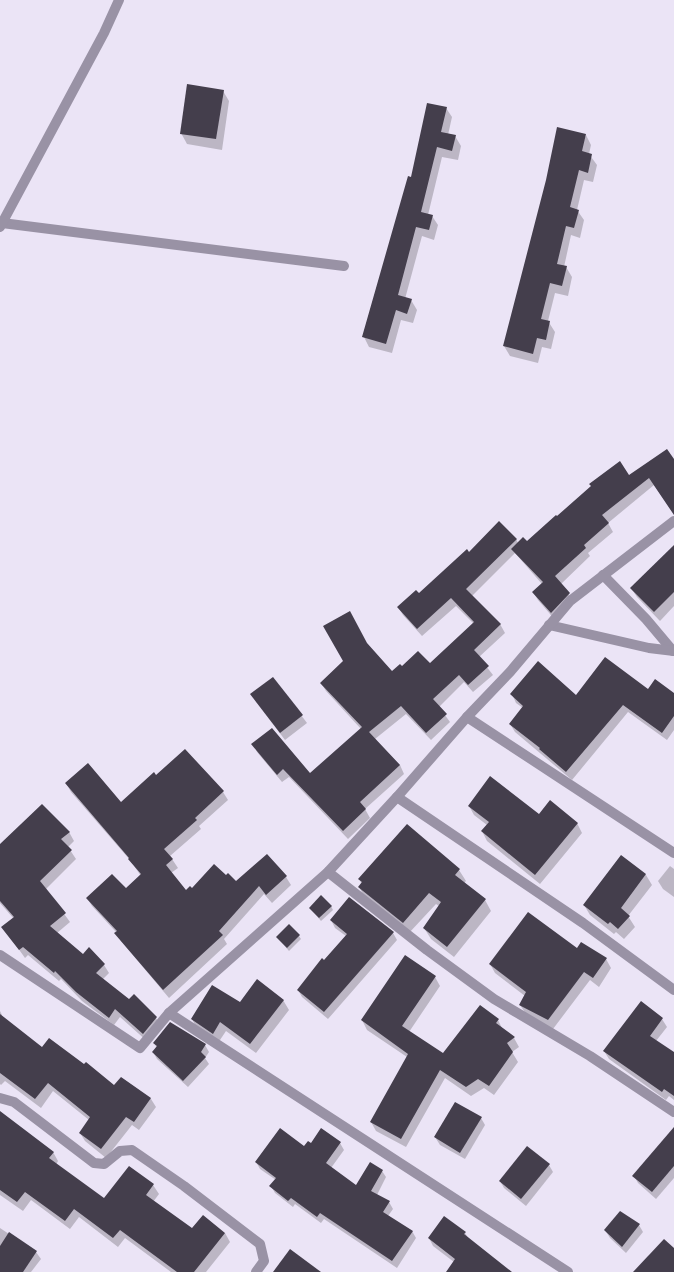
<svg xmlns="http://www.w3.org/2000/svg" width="674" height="1272" font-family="Jost,sans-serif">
	<rect width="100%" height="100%" fill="#ebe4f6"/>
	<g fill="#0003">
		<polygon points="223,91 229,101 222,150 187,144 181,133"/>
		<polygon points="446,108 452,117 448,135 455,136 461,146 458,160 442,157 428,215 432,216 438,225 434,240 422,236 405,299 411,300 417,310 413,323 401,320 392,353 369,347 364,337 412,178"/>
		<polygon points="586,135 591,145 589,154 597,165 593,182 584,180 577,210 584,220 580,238 571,235 564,267 566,267 572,277 568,296 555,293 548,321 555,332 551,349 542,347 538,363 510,356 504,346"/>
		<polygon points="674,460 674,514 654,485 608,523 613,532 588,553 590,556 561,584 574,602 556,621 538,600 533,592 542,584 515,553 472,596 500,624 505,633 479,657 493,675 473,692 464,682 439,707 450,722 431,740 406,714 375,739 400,765 404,774 365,809 370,818 348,839 289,777 282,782 257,752 253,744 310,775 361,729 326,691 321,683 367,644 392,672 402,668 430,664 474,624 456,606 422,636 403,615 398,607 418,595 469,553 516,539 518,543 527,543 557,517 629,476"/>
		<polygon points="674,546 674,606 660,621 637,597 631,588"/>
		<polygon points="273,678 307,723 285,740 251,695"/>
		<polygon points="648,691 674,694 674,730 667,740 628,712 572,780 515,732 510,724 523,708 516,703 512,694 576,696"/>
		<polygon points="156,776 223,792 228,800 199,826 201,829 170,856 178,868 171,873 186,891 226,877 236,882 267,855 286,877 291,885 272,903 264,894 224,939 227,944 169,998 121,941 116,932 92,906 87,898 126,890 141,876 130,860 71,792 66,783 121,803"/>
		<polygon points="469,806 539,815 577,823 582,833 540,884 487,841 482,831 487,825 474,815"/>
		<polygon points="407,826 459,870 466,881 464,883 485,900 491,911 454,957 431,939 424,928 439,906 436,904 409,933 365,898 359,887 362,884 359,879"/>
		<polygon points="69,832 74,841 68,847 76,859 46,889 70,922 57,933 83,955 104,965 109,973 103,979 129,1001 156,1018 161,1027 148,1042 120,1017 114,1025 82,1001 61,979 59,981 28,955 25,958 3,927 14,919 0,903 0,846"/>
		<polygon points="621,856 646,875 652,885 628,916 635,927 624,939 616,932 614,934 590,915 584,905"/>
		<polygon points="670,866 674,869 674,897 663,889 658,881"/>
		<polygon points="331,906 333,910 321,921 310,908"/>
		<polygon points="331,920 393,933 397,940 328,1019 302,997 298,990 346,936 335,928"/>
		<polygon points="299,936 301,939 289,951 277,937"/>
		<polygon points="577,950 606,959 611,968 599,987 590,980 553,1029 526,1014 520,1005 525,996 495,973 490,964"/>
		<polygon points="435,977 440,986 409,1032 443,1055 498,1020 503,1030 514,1038 519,1047 512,1052 518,1062 494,1095 484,1088 471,1096 445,1078 406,1147 376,1131 371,1122 407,1057 367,1030 362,1020"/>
		<polygon points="283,1000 289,1010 256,1053 226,1031 218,1043 197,1029 192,1019 240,1004"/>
		<polygon points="0,1011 2,1015 1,1016 42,1048 115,1086 122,1078 151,1099 156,1107 139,1130 132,1125 106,1158 85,1141 80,1133 89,1120 53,1091 41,1108 5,1081 1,1085 0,1084"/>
		<polygon points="662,1019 667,1027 656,1041 674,1053 674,1100 669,1096 666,1100 609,1059 604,1051"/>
		<polygon points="154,1043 205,1045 209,1052 205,1058 209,1064 188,1087 157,1059 153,1052 157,1048"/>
		<polygon points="0,1112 53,1152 58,1161 56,1165 104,1200 129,1167 153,1185 159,1194 153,1202 192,1230 225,1233 230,1242 206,1272 171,1272 125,1238 118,1247 79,1217 70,1229 31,1200 23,1211 0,1195"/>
		<polygon points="481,1118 485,1125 465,1159 440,1145 435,1137"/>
		<polygon points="322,1129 340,1143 344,1150 331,1168 356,1187 382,1171 386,1177 377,1195 389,1202 393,1209 388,1216 412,1231 416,1238 397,1268 324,1219 321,1223 295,1204 293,1207 275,1193 271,1186 276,1180 260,1169 256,1162 311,1144"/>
		<polygon points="674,1143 674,1178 656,1199 638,1183 634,1176"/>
		<polygon points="549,1165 553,1172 526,1206 504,1188 500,1181"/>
		<polygon points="639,1225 643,1232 626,1253 610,1238 605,1230"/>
		<polygon points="0,1228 36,1252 41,1259 31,1272 0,1272"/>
		<polygon points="465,1233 469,1239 507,1272 447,1272 454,1262 433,1246 429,1238"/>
	</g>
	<g fill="#443e4c">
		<polygon points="187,84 224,90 216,139 180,134"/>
		<polygon points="427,103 447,107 441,132 456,135 452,151 437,147 421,212 433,215 429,230 416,227 398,295 412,299 407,314 396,310 386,344 362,337 408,176 411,177"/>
		<polygon points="557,127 586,134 582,151 592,154 588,173 579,170 570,207 579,210 574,228 566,226 557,264 567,266 562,286 550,283 541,319 550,321 546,340 537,338 533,354 503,346 546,180"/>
		<polygon points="667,449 674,459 674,515 649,478 602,515 609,523 584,545 586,548 555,576 570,593 551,613 532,592 543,582 511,549 523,537 527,541 556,515 557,516 591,486 589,484 620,461 629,475"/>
		<polygon points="499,521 517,539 466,589 501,624 474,650 489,666 468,685 459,675 433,699 447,714 426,733 401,706 369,732 400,765 360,802 366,809 343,831 283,769 277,775 251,744 272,728 310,773 362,727 320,683 343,661 323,626 350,611 367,643 392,671 400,664 402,666 418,651 430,663 474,622 451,598 417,629 397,607 416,590 419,593 467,549 469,552"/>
		<polygon points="674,545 674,592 654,612 630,588"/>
		<polygon points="605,657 648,689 655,679 674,693 674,716 662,733 623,705 566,772 539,749 540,748 509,724 523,706 510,694 538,661 576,695"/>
		<polygon points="273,677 303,715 280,733 250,694"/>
		<polygon points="185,749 224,791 195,818 197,820 164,849 173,859 166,865 186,890 190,886 192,888 214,864 226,875 228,873 236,881 267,854 287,876 266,895 259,886 219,931 223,935 163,990 114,933 117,931 86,898 112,874 126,888 141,874 128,859 129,858 65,783 88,763 121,802 154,772 156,775"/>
		<polygon points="490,776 539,814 550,800 578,823 535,875 481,831 489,822 468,806"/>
		<polygon points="42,804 70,832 61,839 72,850 40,881 66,913 50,926 83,954 89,947 105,964 96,973 129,999 134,994 157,1017 143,1034 115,1009 109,1018 76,992 55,971 54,973 23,947 19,950 1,927 14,917 0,901 0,844"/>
		<polygon points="407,824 460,869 455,875 486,899 447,947 423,928 441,902 429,893 403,923 358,887 362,882 358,879"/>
		<polygon points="621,855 646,874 621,908 630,916 618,929 610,922 608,924 583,905"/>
		<polygon points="321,895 332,906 319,918 309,908"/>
		<polygon points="349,897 394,932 324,1012 297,990 322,958 324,960 347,934 330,920"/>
		<polygon points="528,912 577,948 581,942 607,958 593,978 584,972 548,1020 519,1005 526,992 489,964"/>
		<polygon points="289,924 300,935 287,948 276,937"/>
		<polygon points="405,955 436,976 402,1026 443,1053 480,1005 499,1019 496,1023 515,1037 507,1043 513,1052 489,1086 478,1079 466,1087 440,1070 401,1139 370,1122 408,1054 361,1020"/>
		<polygon points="257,979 284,1000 250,1044 220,1022 213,1034 191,1019 212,985 240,1002"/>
		<polygon points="641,1001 663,1018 650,1036 674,1052 674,1096 664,1089 662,1092 603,1051"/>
		<polygon points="0,1014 42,1047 49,1038 84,1064 86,1062 114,1085 121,1077 151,1098 134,1122 126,1117 101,1149 79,1133 90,1117 48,1083 35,1099 0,1073"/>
		<polygon points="170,1022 206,1044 201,1052 206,1057 183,1081 152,1052 157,1046 153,1043"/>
		<polygon points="455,1102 482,1117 460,1153 434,1137"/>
		<polygon points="0,1111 54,1152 49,1158 104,1198 129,1166 154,1184 146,1195 192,1228 203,1215 225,1233 194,1272 177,1272 120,1230 113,1238 74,1209 65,1221 25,1192 17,1202 0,1190"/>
		<polygon points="674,1127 674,1166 652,1192 632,1176"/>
		<polygon points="280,1128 304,1146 308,1141 311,1143 321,1128 341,1142 326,1163 356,1185 370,1162 383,1170 371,1191 390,1201 383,1212 413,1231 392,1261 320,1213 317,1217 291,1198 288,1201 269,1186 276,1178 255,1162"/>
		<polygon points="527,1146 550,1164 521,1199 499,1181"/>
		<polygon points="620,1211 640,1224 622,1247 604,1230"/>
		<polygon points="444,1216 466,1232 464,1234 512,1272 446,1272 455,1259 428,1238"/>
		<polygon points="9,1232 37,1251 23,1272 0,1272 0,1246"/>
		<polygon points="664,1239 674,1248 674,1272 633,1272"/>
		<polygon points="290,1249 321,1272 273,1272"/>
	</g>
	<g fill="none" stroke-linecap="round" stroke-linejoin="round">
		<g stroke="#9992a5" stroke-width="10">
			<polyline points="2,223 344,266"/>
			<polyline points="0,227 104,33 119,0"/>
			<polyline points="603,575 646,619 673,651"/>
			<polyline points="549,625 649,648 674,651"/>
			<polyline points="467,717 674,853"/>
			<polyline points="397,797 583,923 674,990"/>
			<polyline points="328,872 427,950 494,999 590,1056 674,1112"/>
			<polyline points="0,955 140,1048 169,1013 328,872 397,797 467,717 510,672 570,601 674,521"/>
			<polyline points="169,1013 568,1272"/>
			<polyline points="0,1098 14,1102 94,1163 104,1164 120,1151 132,1150 184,1186 260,1244 264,1261 256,1272"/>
		</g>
	</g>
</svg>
